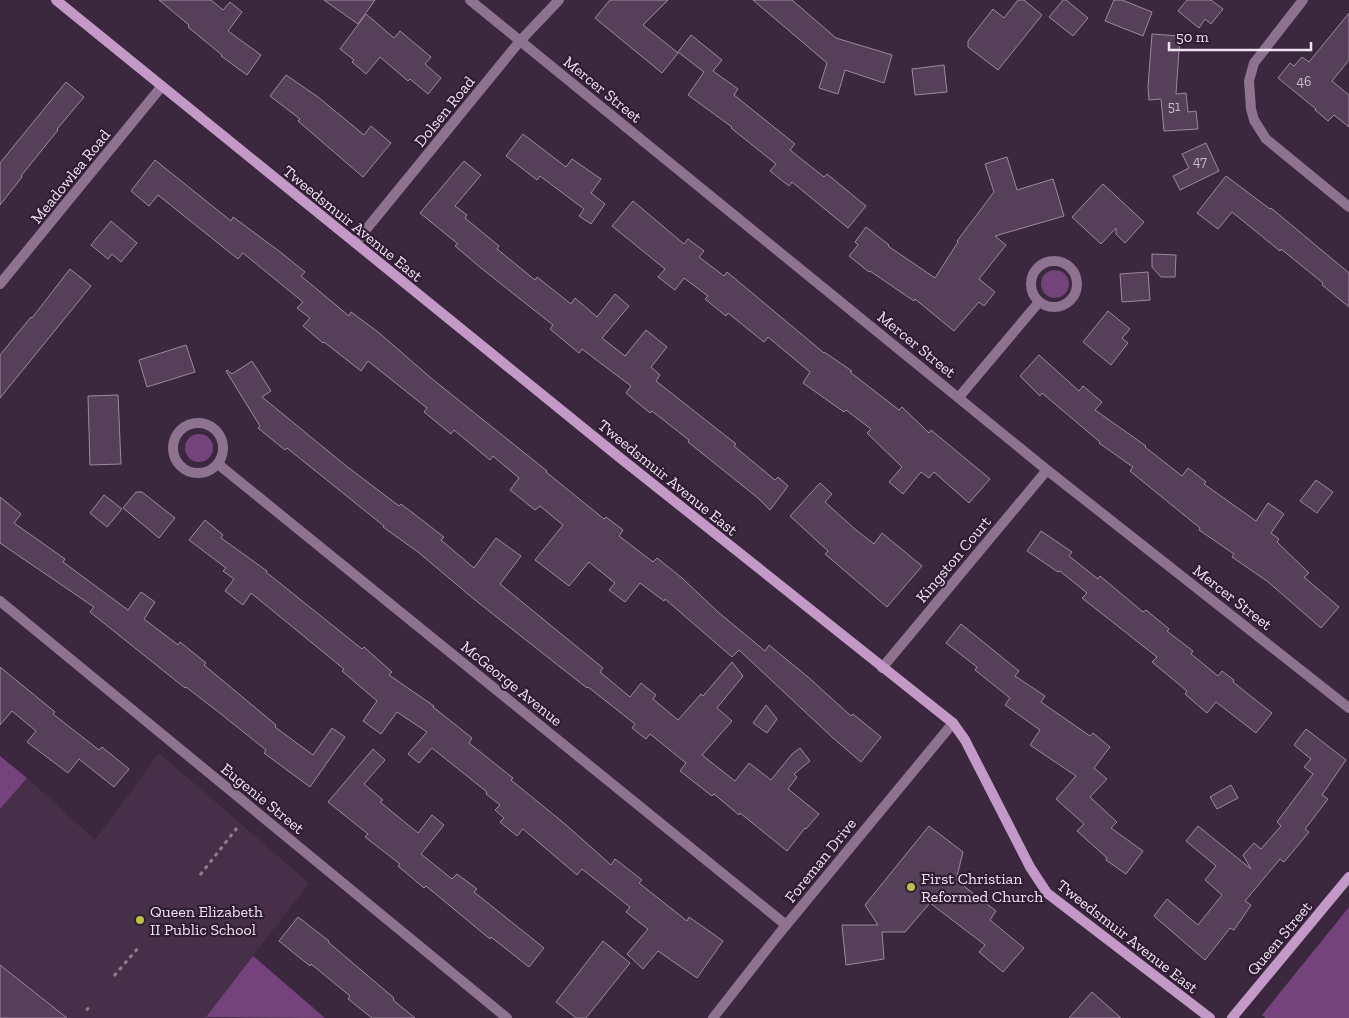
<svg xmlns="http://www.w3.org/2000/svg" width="1349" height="1018" font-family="'Zilla Slab',serif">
	<rect width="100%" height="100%" fill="#3b273e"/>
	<polygon fill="#472f4a" points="159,753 309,883 206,1017 207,1018 0,1018 0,809 27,778 95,840"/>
	<g fill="#75437b">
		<circle cx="1055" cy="284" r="14"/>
		<circle cx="199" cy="448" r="14"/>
		<polygon points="0,756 27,778 0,809"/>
		<polygon points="1349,907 1349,1018 1266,1018 1262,1015"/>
		<polygon points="253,956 325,1018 206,1017"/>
	</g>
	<g fill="#564059" stroke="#9f86a2">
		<polygon points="159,0 211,0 223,10 230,2 242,12 228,31 261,55 247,75 221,56 222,55 188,27 189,25"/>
		<polygon points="324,0 375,0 358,24"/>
		<polygon points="610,0 668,0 643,25 678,53 662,73 595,18"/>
		<polygon points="753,0 792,0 836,38 892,55 884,83 845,70 838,94 819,88 827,63"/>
		<polygon points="1018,0 1024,0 1042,15 998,70 968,47 968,41 993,9 1004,18"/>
		<polygon points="1063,0 1066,0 1088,18 1073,36 1049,17"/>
		<polygon points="1114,0 1122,0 1152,12 1143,36 1105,21"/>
		<polygon points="1187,0 1211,0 1223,9 1211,24 1205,19 1199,28 1178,11"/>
		<polygon points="1349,13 1349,60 1332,81 1349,95 1349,127 1334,115 1328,121 1315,110 1316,109 1278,78 1290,63 1294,66 1302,57 1309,62"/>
		<polygon points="366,14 394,38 400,31 431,57 425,64 441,78 428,94 410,79 408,81 380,57 366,74 352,62 354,60 340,49"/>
		<polygon points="1152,34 1180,36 1176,94 1186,93 1188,112 1196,111 1198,129 1164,131 1161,99 1149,100 1148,87"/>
		<polygon points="691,35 722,60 713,71 738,89 734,95 795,144 790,150 824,177 827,174 866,206 848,228 792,182 789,186 770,171 776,164 731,128 732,127 688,95 704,72 678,52"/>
		<polygon points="944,65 947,92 915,95 912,69"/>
		<polygon points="286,75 318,97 364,135 371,126 391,143 363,177 298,121 300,119 270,96"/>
		<polygon points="66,82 84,97 57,129 58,130 21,176 22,177 0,205 0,163"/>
		<polygon points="523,134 566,167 572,159 601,179 591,193 605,204 591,224 579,216 584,209 540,176 537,180 506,156"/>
		<polygon points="1206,143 1219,171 1180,190 1173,176 1189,168 1182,154"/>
		<polygon points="1007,157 1017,190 1053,179 1064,216 995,236 1006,245 979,279 995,292 984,306 979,302 954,331 915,299 914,301 870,271 869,272 849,256 858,245 855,242 866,227 889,245 888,246 935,278 958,242 957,241 994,192 985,164"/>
		<polygon points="155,160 231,221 233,217 279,251 305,272 301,276 349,316 351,312 378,332 431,378 547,471 546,472 604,519 606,517 623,530 619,536 653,562 657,558 682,578 718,612 765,651 769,645 808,677 851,716 853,714 881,737 861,762 833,738 739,650 732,657 665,599 664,601 640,583 625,602 609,590 615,583 589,562 569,586 535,560 563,525 540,506 535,510 510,490 519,478 493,456 490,460 454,430 451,434 424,412 427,408 368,361 361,371 324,342 323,343 303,326 310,318 297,308 303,302 243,253 238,259 158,195 149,206 131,191"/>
		<polygon points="464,161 481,175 455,206 467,215 465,218 499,246 497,249 535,280 537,277 571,304 575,298 597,317 615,294 629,306 602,338 625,356 646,330 667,347 651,367 660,375 656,381 736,444 734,446 775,480 778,477 788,486 770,510 758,498 688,442 689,440 652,411 650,413 626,393 631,386 582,349 579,353 550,329 553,325 481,268 455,246 458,244 420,213"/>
		<polygon points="1226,176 1270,209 1271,208 1349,273 1349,307 1322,285 1323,283 1281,249 1280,251 1232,212 1218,229 1197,213"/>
		<polygon points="1103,184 1144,222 1125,243 1116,234 1116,228 1101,244 1072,217"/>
		<polygon points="633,201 684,244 688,239 704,251 699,257 724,276 727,272 824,353 824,352 852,371 850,372 899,410 902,407 929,433 931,430 990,479 969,503 934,472 929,478 921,472 903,494 889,482 902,467 867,433 871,429 846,410 844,412 803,383 810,372 768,337 764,342 728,313 726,316 705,299 708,296 684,278 675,290 658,277 665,269 612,226"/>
		<polygon points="111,221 137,243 121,262 112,254 108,259 91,245"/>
		<polygon points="1152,254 1176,255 1175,277 1161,277 1152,267"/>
		<polygon points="70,269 91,286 0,398 0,355 31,317 32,318"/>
		<polygon points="1148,272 1150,300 1122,302 1120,274"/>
		<polygon points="1108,311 1130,329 1122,338 1128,343 1111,365 1083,342"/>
		<polygon points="186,345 195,372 147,387 139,360"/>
		<polygon points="1039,355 1079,391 1083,386 1102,402 1095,410 1146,446 1145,447 1182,476 1188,468 1206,482 1204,484 1256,521 1268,503 1284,514 1271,533 1279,539 1277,542 1309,573 1304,577 1339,607 1321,628 1267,581 1232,557 1234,554 1199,530 1200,528 1130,471 1133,467 1099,443 1100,442 1042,393 1040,396 1020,376"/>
		<polygon points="252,361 271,391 262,397 345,465 399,506 401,504 444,537 441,540 474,568 496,538 521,556 500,584 603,668 600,672 630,697 641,683 656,695 653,699 678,720 701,694 703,696 732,662 743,676 717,708 732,721 702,755 735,781 749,763 771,780 792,754 800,748 810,761 794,774 797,777 788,789 819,814 806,829 805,828 787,851 740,813 739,815 714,794 712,796 680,771 686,763 650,734 646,739 632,728 635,724 588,687 587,688 475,600 418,552 383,527 384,526 287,448 285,450 258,428 260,426 226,371 227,370 232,374"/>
		<polygon points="118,395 121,464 90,465 88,396"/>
		<polygon points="1316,480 1333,492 1317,513 1300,501"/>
		<polygon points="820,483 832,494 825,502 856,530 874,544 882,533 922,566 887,607 825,554 828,551 790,516"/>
		<polygon points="136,492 142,492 175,518 159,538 123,508"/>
		<polygon points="104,495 122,509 107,527 90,513"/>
		<polygon points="0,497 21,514 14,523 65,559 63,562 128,610 141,592 155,602 144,619 178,645 180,642 206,663 204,665 276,725 275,727 313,755 332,728 345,737 310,787 264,753 266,750 221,714 186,687 185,688 90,612 94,607 0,543"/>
		<polygon points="205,520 223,535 221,538 267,571 266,572 362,649 364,647 392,672 389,675 434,706 433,707 472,738 469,743 513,778 511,780 565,824 611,865 615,859 642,880 639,883 687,921 689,917 723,941 697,978 658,951 643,969 627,954 648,929 626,912 630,907 582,869 577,875 523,829 517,836 500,822 504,818 495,810 500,805 486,794 487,792 432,748 419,763 408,754 427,732 397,712 381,734 363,721 377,701 342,671 344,669 251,593 243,605 225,591 234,579 223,571 226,568 189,540"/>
		<polygon points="1041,531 1072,552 1069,556 1098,579 1100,576 1143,612 1146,610 1169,629 1167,631 1193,651 1191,654 1218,676 1222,671 1234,680 1233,682 1272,713 1256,733 1216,702 1207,713 1185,694 1187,691 1152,662 1157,657 1082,598 1087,593 1060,571 1058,572 1027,551"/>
		<polygon points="961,624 1019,671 1015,676 1045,696 1041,702 1090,736 1093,733 1110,747 1094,768 1107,779 1090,797 1117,822 1111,828 1143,851 1126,874 1106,860 1107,858 1077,831 1084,824 1056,799 1076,776 1030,745 1040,730 1005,705 1010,698 975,670 977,667 946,643"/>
		<polygon points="0,667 55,712 53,714 99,750 102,747 129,769 114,787 79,759 68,773 27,742 36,731 12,711 0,725"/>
		<polygon points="766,705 777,719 767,733 753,723"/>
		<polygon points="1306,729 1346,760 1322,795 1328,799 1305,829 1309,832 1284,862 1280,859 1245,901 1251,905 1234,930 1230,928 1205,960 1154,916 1167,899 1198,925 1222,895 1205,880 1216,866 1186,841 1198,826 1251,869 1243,855 1254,843 1261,849 1281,826 1277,822 1313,774 1304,767 1311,759 1294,745"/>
		<polygon points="373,749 385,760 364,784 383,800 380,802 418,833 432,815 444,825 421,854 452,879 457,874 477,889 474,892 544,948 529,967 491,937 490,939 426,886 424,888 398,866 400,864 365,837 368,834 328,802"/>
		<polygon points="1231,785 1238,798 1217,809 1210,797"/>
		<polygon points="929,826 963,852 956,880 996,911 990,920 1024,948 1003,972 979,952 985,945 930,903 905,932 882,932 884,959 846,965 842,925 878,925 865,905"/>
		<polygon points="298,917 329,941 328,942 394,998 393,1000 415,1018 372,1018 348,999 350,996 311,964 310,966 279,941"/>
		<polygon points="603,941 630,963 586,1018 576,1018 556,1002"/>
		<polygon points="0,965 67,1018 0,1018"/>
		<polygon points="1092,992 1121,1018 1069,1018"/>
	</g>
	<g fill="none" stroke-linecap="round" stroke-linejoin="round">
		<g stroke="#8c7c8f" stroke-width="3" stroke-dasharray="4 4" stroke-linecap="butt">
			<polyline points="200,875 237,828"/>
			<polyline points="114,976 139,947"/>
			<polyline points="86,1010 89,1008"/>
		</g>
		<g stroke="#8d7390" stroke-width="10">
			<polyline points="470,0 1047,470 1349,708"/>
			<polyline points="1303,0 1254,63 1249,81 1251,109 1254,120 1266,139 1349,207"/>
			<polyline points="355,243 520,41 559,0"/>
			<circle cx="1054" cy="284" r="23"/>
			<polyline points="0,284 162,86"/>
			<polyline points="959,397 1039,302"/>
			<circle cx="198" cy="448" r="25"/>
			<polyline points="218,464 786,925"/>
			<polyline points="0,601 507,1018"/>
			<polyline points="882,668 1047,470"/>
			<polyline points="713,1018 778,935 953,723"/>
		</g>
		<g stroke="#c399c8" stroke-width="10">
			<polyline points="56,0 619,457 953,723 965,740 1030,867 1047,893 1210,1018"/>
			<polyline points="1232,1018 1349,877"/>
		</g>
	</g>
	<g fill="#b8c146" stroke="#311d33" stroke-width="2">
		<circle cx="911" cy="887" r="5"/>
		<circle cx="140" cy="920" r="5"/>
	</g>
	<g text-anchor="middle" stroke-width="4.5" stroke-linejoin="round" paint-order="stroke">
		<g font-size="14" fill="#cabacc">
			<text x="1304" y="86">46</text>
			<text x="1174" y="111">51</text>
			<text x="1200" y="166">47</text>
		</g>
		<g font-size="16" fill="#f0e3f2" stroke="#311d33">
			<text transform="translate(603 89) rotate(39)" y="6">Mercer Street</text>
			<text transform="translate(444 111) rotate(-51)" y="6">Dolsen Road</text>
			<text transform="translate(70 176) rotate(-51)" y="6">Meadowlea Road</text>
			<text transform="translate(353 223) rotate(39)" y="6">Tweedsmuir Avenue East</text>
			<text transform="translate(917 344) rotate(39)" y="6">Mercer Street</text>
			<text transform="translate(668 477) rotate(39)" y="6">Tweedsmuir Avenue East</text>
			<text transform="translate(953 559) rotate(-50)" y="6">Kingston Court</text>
			<text transform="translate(1233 597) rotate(38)" y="6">Mercer Street</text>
			<text transform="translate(512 683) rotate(39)" y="6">McGeorge Avenue</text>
			<text transform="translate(263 798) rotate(39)" y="6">Eugenie Street</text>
			<text transform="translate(820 860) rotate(-51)" y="6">Foreman Drive</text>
			<text transform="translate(1128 936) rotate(38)" y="6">Tweedsmuir Avenue East</text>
			<text transform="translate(1279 938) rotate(-50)" y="6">Queen Street</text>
		</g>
		<g font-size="16" fill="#f0e3f2" stroke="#311d33" text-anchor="start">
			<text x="921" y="884">First Christian<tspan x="921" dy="18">Reformed Church</tspan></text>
			<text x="150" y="917">Queen Elizabeth<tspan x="150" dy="18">II Public School</tspan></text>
		</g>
	</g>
	<path d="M1169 42v8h142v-8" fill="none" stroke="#f0e3f2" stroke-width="2.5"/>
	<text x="1176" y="42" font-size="15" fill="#f0e3f2" stroke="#311d33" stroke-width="4" paint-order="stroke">50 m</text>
</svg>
